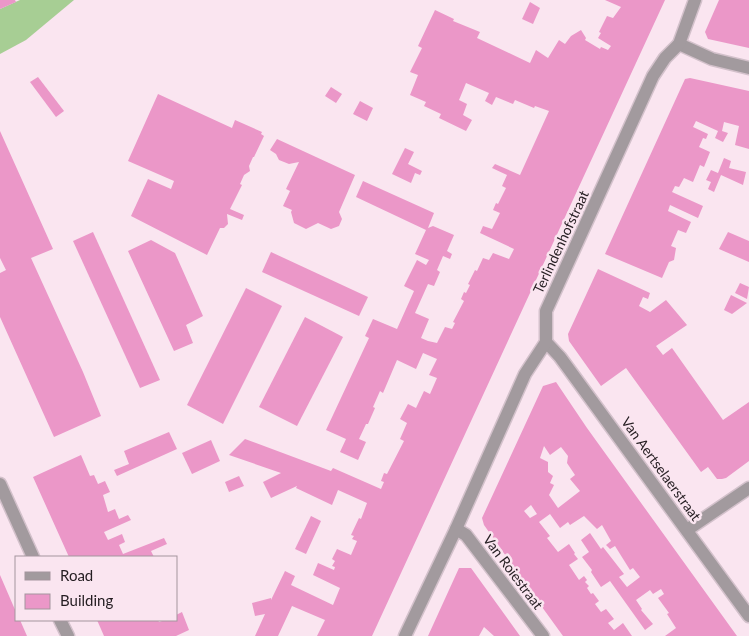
<svg xmlns="http://www.w3.org/2000/svg" width="749" height="636" font-family="Lato,sans-serif">
	<rect width="100%" height="100%" fill="#fae5f0"/>
	<polygon fill="#a7ce94" points="20,0 74,0 26,40 0,54 0,9"/>
	<g fill="#eb97c8" fill-rule="evenodd">
		<polygon points="0,0 15,0 16,2 0,9"/>
		<polygon points="605,0 665,0 372,636 317,636 325,620 292,606 278,636 255,636 265,614 255,616 252,603 271,598 271,600 285,571 295,576 291,585 333,605 340,588 313,575 318,563 334,570 335,567 332,566 335,561 332,559 337,549 351,555 357,541 352,539 354,536 351,535 359,518 361,519 367,503 338,490 332,505 296,488 297,486 271,498 263,482 281,473 229,455 245,439 331,471 333,468 381,489 384,482 381,481 384,473 387,474 404,441 400,439 407,423 400,419 408,404 416,408 424,391 430,394 437,378 429,375 437,359 423,353 416,369 397,360 383,393 380,391 373,407 375,408 368,424 366,424 359,439 366,442 358,460 340,452 346,439 326,430 369,338 365,336 373,319 397,329 414,291 404,286 417,260 426,265 429,260 415,254 426,230 356,197 363,181 434,213 428,228 433,226 454,235 447,251 452,254 450,259 443,256 437,270 440,272 434,286 428,284 415,313 429,319 421,338 428,341 437,343 445,327 452,329 455,323 453,322 464,301 461,299 464,292 466,293 470,285 468,284 475,270 477,271 483,258 489,260 493,253 509,259 514,249 480,233 483,226 492,229 500,213 493,210 496,203 498,204 506,188 502,186 507,175 492,168 495,164 520,175 549,111 535,106 534,108 515,100 513,104 496,97 492,105 485,101 489,93 466,83 459,100 467,104 463,115 472,120 466,131 439,118 441,114 424,106 426,102 410,95 418,75 410,72 422,48 418,46 435,10 454,19 453,21 480,32 477,38 530,63 536,50 548,58 559,40 565,44 571,36 581,30 586,38 585,40 600,49 601,47 608,50 611,46 598,38 601,33 599,32 607,16 613,18 621,7"/>
		<polygon points="719,0 749,0 749,48 708,39 705,32"/>
		<polygon points="530,2 540,8 533,24 522,19"/>
		<polygon points="38,77 64,111 56,117 30,82"/>
		<polygon points="690,78 749,91 749,149 735,145 739,126 724,122 722,131 728,133 723,142 715,138 718,131 696,121 693,127 708,134 706,139 703,138 699,147 710,152 704,167 700,165 693,182 684,178 679,187 675,186 672,192 703,206 698,218 670,205 668,211 691,222 686,233 678,230 671,246 676,248 674,260 669,262 662,278 605,254 685,79"/>
		<polygon points="331,87 342,94 336,103 325,96"/>
		<polygon points="158,94 232,128 235,120 262,132 261,134 264,136 254,157 253,157 249,166 250,171 244,175 240,184 242,185 230,209 244,215 242,220 227,214 228,224 224,228 220,228 207,255 131,216 148,179 171,189 174,181 128,161"/>
		<polygon points="360,101 373,108 367,121 353,114"/>
		<polygon points="0,131 53,249 31,258 83,372 101,416 54,437 0,317 0,273 6,270 0,258"/>
		<polygon points="277,139 355,175 339,212 342,219 339,226 331,229 318,223 306,229 294,223 291,212 292,210 283,206 290,191 286,189 299,162 289,164 279,160 276,154 270,150"/>
		<polygon points="405,148 414,152 408,164 422,171 420,175 415,173 411,183 392,174"/>
		<polygon points="724,158 731,161 729,168 746,172 743,185 721,175 714,192 708,189 711,182 706,180 711,170 718,173"/>
		<polygon points="93,232 160,380 140,388 73,241"/>
		<polygon points="728,232 749,241 749,262 719,249"/>
		<polygon points="151,240 175,253 203,316 186,325 193,343 174,351 128,251"/>
		<polygon points="271,252 368,297 359,316 262,272"/>
		<polygon points="598,269 650,293 648,299 643,297 639,306 650,312 666,300 687,325 656,346 663,355 672,348 723,420 749,402 749,461 726,478 722,479 717,479 708,467 701,472 626,368 601,386 569,341 568,334"/>
		<polygon points="740,283 749,287 747,299 735,293"/>
		<polygon points="246,288 282,306 223,424 187,405"/>
		<polygon points="731,295 747,303 732,314 724,310"/>
		<polygon points="305,317 343,337 297,426 259,407"/>
		<path d="M556,382L587,428L737,636H665L676,628L667,614L669,613L658,598L664,594L661,589L653,594L650,590L636,600L642,609L641,610L653,624L645,630L610,581L601,587L591,572L592,570L582,557L589,552L581,540L590,533L601,549L603,547L624,574L619,577L627,587L640,577L633,568L630,570L615,546L610,549L606,545L611,541L602,525L597,529L584,516L570,525L568,522L560,528L550,514L539,522L550,536L547,538L558,552L569,544L575,553L574,554L578,559L569,565L579,580L584,576L587,580L585,582L589,586L587,588L591,594L593,593L599,601L595,604L601,612L606,609L614,619L608,623L614,630L623,623L632,636H563L542,607L484,525L482,518L543,386ZM544,446L550,455L561,447L568,456L567,463L575,475L570,479L580,491L558,508L549,495L554,485L550,483L553,476L548,472V462L540,458ZM531,505L537,514L530,518L524,511Z"/>
		<polygon points="169,432 177,449 117,476 114,470 129,464 124,451"/>
		<polygon points="211,440 220,461 192,474 182,453"/>
		<polygon points="81,455 90,476 94,475 98,484 105,481 110,492 103,495 108,512 115,509 119,519 128,515 131,520 104,532 108,540 122,534 125,542 119,545 123,554 164,538 167,544 151,551 154,557 69,557 33,477"/>
		<polygon points="239,476 244,486 229,492 225,482"/>
		<polygon points="311,516 321,521 306,554 295,549"/>
		<polygon points="459,568 471,568 520,636 494,636 484,627 479,636 428,636"/>
		<polygon points="0,575 16,612 16,620 20,620 27,636 0,636"/>
		<polygon points="182,612 189,630 176,636 104,636 97,620 158,620 159,622 165,620 176,620 176,615"/>
	</g>
	<g fill="none" stroke-linecap="round" stroke-linejoin="round">
		<defs>
			<polyline id="service" points="687,530 749,488"/>
			<g id="minor">
				<polyline points="679,44 712,59 749,68"/>
				<polyline points="546,342 560,357 749,616"/>
				<polyline points="0,484 33,557"/>
				<polyline points="456,529 466,535 543,636"/>
				<polyline points="60,620 68,636"/>
				<polyline points="405,636 456,529 525,374 546,342 546,311 653,76 665,58 679,44 695,0"/>
			</g>
		</defs>
		<use href="#service" stroke="#d3c1cb" stroke-width="15"/>
		<use href="#minor" stroke="#d3c1cb" stroke-width="15"/>
		<use href="#service" stroke="#a29a9e" stroke-width="12"/>
		<use href="#minor" stroke="#a29a9e" stroke-width="12"/>
	</g>
	<g text-anchor="middle" stroke-width="5" stroke-linejoin="round" paint-order="stroke">
		<g font-size="14" fill="#241d21" stroke="#fae5f0">
			<text transform="translate(561 242) rotate(-65)" y="5">Terlindenhofstraat</text>
			<text transform="translate(661 469) rotate(54)" y="5">Van Aertselaerstraat</text>
			<text transform="translate(513 572) rotate(53)" y="5">Van Roiestraat</text>
		</g>
	</g>
	<rect x="15" y="556" width="162" height="65" fill="#fae5f0" stroke="#a4959d"/>
	<rect x="25" y="572" width="25" height="8" fill="#a29a9e" stroke="#a4959d"/>
	<text x="60" y="581" font-size="15" fill="#241d21">Road</text>
	<rect x="25" y="594" width="25" height="15" fill="#eb97c8" stroke="#a4959d"/>
	<text x="60" y="606" font-size="15" fill="#241d21">Building</text>
</svg>
